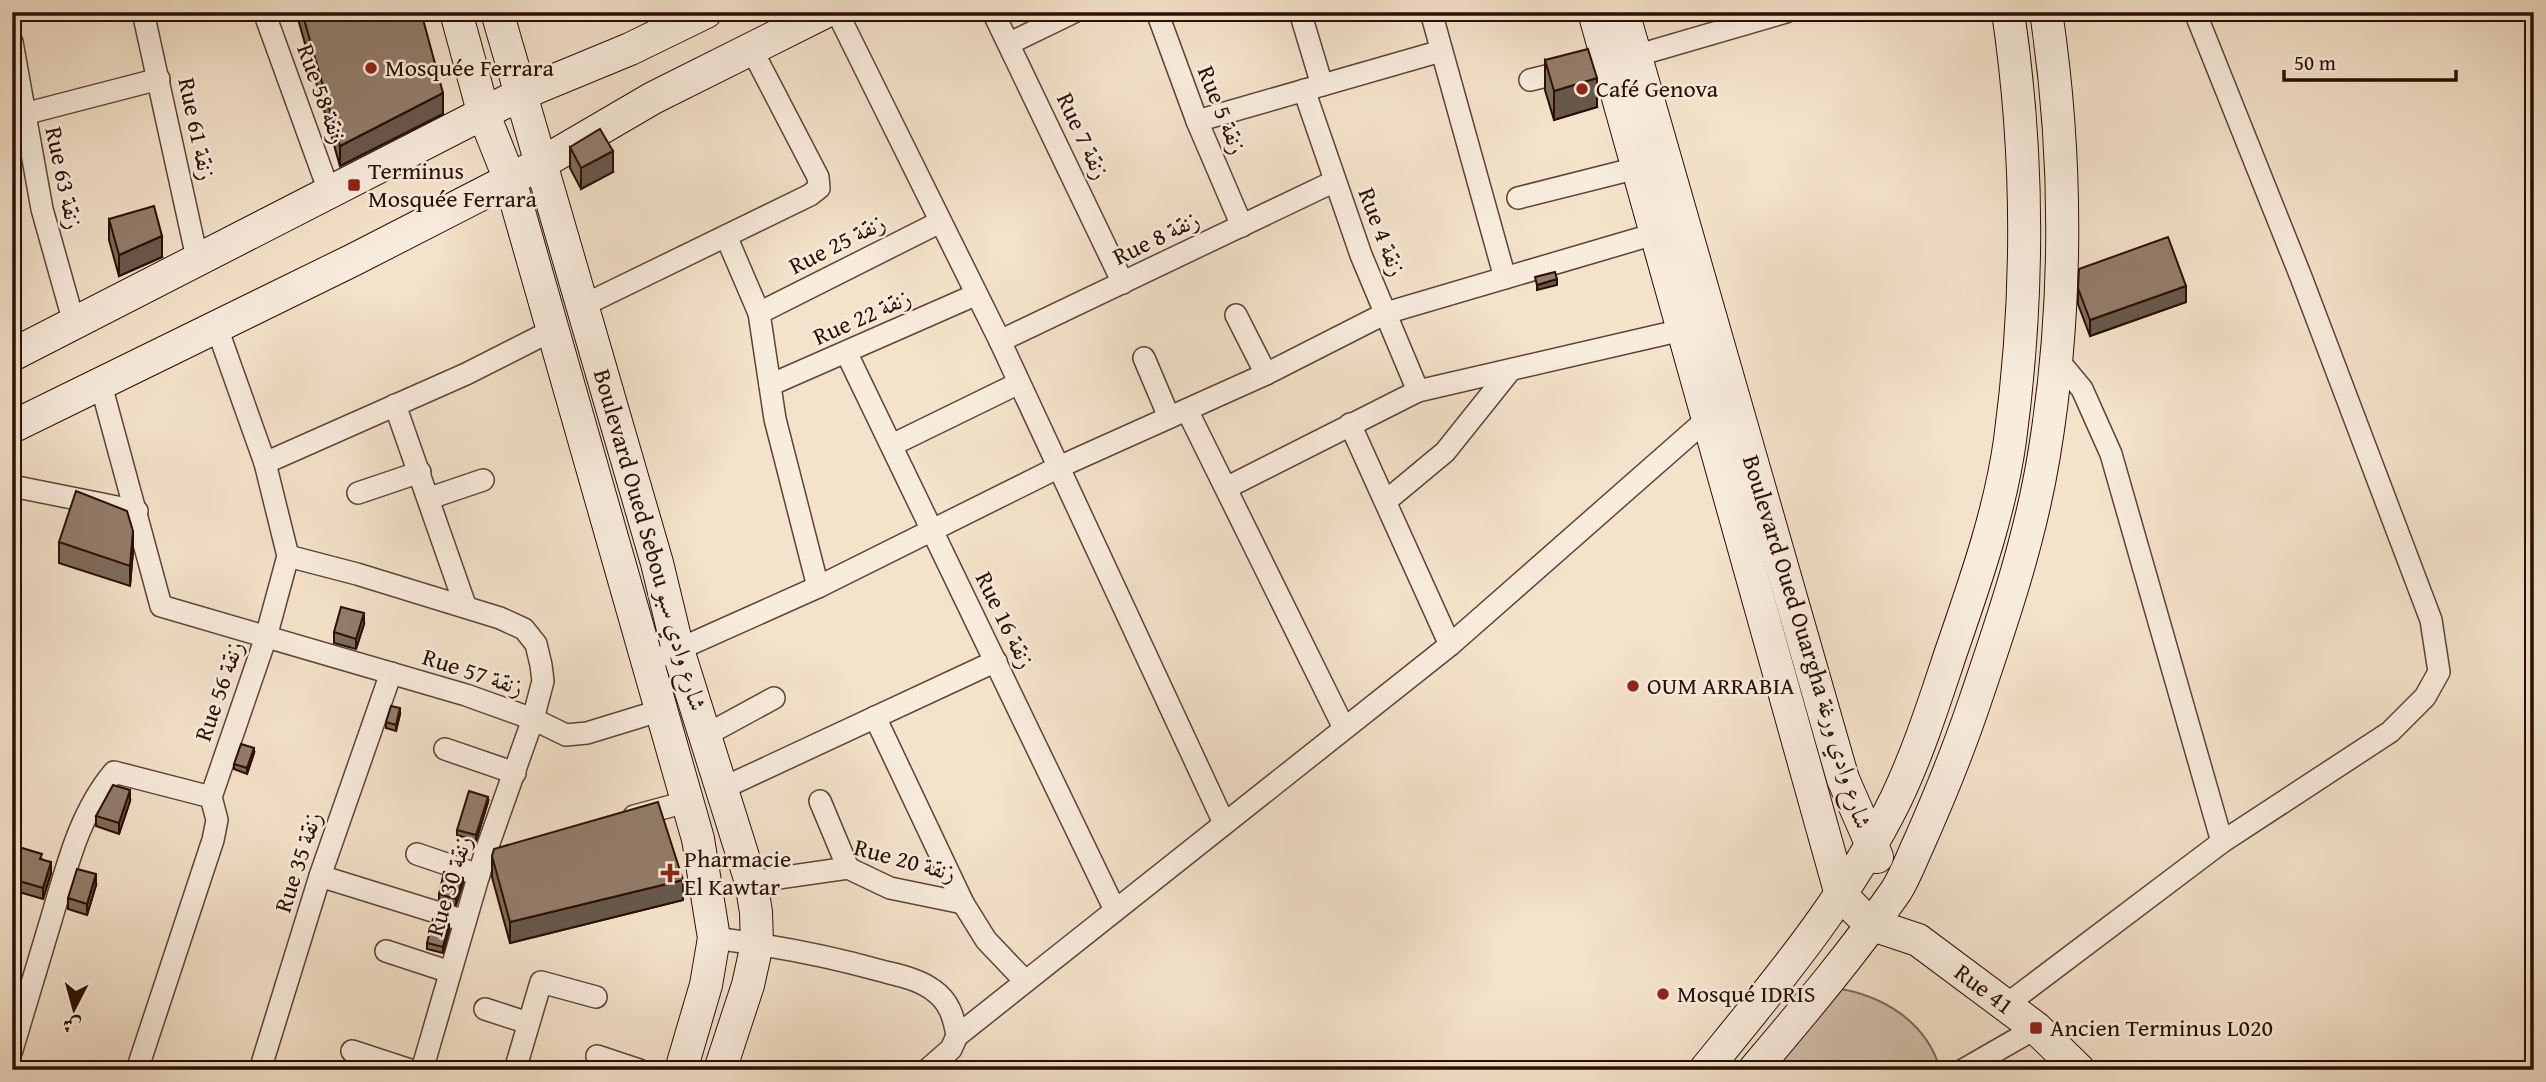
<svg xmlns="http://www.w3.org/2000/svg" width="2546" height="1082" font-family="'Gentium Book Plus',Amiri,serif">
	<rect width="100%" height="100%" fill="#f4e2ca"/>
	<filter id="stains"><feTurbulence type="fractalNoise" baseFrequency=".00286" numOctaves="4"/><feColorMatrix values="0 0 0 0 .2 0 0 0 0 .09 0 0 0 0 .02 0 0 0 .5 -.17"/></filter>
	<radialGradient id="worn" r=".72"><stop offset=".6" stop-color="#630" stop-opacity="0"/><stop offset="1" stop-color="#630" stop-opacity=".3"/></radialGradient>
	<path fill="#d1bea8" stroke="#7d6656" stroke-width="2" d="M1835,988C1882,995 1926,1021 1940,1069L1776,1070Z"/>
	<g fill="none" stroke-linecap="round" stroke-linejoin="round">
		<defs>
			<g id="street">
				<polyline points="143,12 197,258"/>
				<polyline points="264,12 330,194"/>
				<polyline points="837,12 1000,341 1224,823"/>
				<polyline points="993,12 1123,283"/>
				<polyline points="1157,12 1197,121 1242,226"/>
				<polyline points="1300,12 1322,85"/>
				<polyline points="1431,12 1505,278"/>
				<polyline points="12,42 42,209 74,323"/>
				<polyline points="1010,43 1074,12"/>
				<polyline points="1635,56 1786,12"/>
				<polyline points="1530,80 1571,70"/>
				<polyline points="1304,90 1361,255 1418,391"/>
				<polyline points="24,114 159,79"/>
				<polyline points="1197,121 1441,51"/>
				<polyline points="1518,198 1637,168"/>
				<polyline points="726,236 759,313 775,419 818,587"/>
				<polyline points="582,306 810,195 819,188 818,177 752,50"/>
				<polyline points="759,313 940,222"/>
				<polyline points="1236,315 1266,374"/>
				<polyline points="1000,341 1335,181"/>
				<polyline points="847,354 1115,910"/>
				<polyline points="1144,358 1169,417"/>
				<polyline points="2057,359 2082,389 2111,454 2222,842"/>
				<polyline points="101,385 161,606 466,695 533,719 566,735 587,733 662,710"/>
				<polyline points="770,385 975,295"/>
				<polyline points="395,405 465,605"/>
				<polyline points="1187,410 1344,728"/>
				<polyline points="1350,424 1450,645"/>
				<polyline points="892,445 1019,383"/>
				<polyline points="265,463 466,374 551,331"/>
				<polyline points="12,486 137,511"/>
				<polyline points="1228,487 1418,391 1682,330"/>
				<polyline points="358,493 420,472"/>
				<polyline points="430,498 483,480"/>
				<polyline points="1386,501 1445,452 1509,372"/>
				<polyline points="288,556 357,574 500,618 524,629 536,644 541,665 543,681 533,719 484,857 422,1070"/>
				<polyline points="666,655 818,587 1059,467 1266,374 1386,313 1668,230"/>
				<polyline points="875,717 963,903 986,940 1025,981"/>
				<polyline points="706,735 774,698"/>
				<polyline points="445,749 515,773"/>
				<polyline points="721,789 996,661"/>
				<polyline points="820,801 848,868"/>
				<polyline points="634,816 686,802"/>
				<polyline points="417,854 479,875"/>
				<polyline points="320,876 465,921"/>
				<polyline points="751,882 848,868 890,888 963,903"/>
				<path d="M714,938C769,945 824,955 878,970C896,975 917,978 933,990C949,1001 954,1017 957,1036"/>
				<polyline points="386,951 450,972"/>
				<polyline points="2006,1005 2222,842 2390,732 2425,697 2439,672 2431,620 2301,277 2195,12"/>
				<polyline points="485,1009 528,1023"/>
				<path d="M12,1050C25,1007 38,963 51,920C66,870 79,813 114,772L211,797"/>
				<polyline points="352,1051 410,1070"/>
				<polyline points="597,1056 639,1070"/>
				<polyline points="137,1070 213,840 217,820 211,797 266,637 288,556 265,463 217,328"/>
				<polyline points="260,1070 320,876 391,673"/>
				<polyline points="515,1070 541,982 596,997"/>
				<polyline points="927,1070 951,1049 957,1036 1450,645 1706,420"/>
				<polyline points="1963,1070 2036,1028"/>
			</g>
			<g id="secondary">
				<polyline points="456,12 484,115 510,180 698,839 714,938 706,985 681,1070"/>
				<polyline points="497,12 657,563 678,650 751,882 756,912 757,944 748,985 720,1070"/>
				<polyline points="1594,12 1841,895 1870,924 1918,940 2036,1028 2079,1070"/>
				<polyline points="1623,12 1843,779 1877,857"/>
				<polyline points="12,355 521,94 630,49 706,12"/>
				<polyline points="12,427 353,260 540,164 653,98 825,12"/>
				<path d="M1705,1070C1775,984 1847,899 1896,799C1918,753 1934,703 1950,655C1974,585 2000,513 2010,440C2029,299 2029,153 2008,12"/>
				<path d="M1754,1070C1803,1012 1853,953 1896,891C1905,877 1911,860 1918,845C1938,800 1957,754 1973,707C2001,625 2030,541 2044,455C2068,310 2068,157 2046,12"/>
			</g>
		</defs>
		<use href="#street" stroke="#5c4436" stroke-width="24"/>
		<use href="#secondary" stroke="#290f04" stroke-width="34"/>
		<use href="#street" stroke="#f8ecdd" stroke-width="21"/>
		<use href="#secondary" stroke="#f8ecdd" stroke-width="32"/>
	</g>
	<g fill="#7e6c5c" stroke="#290f04" stroke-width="2">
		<polygon points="296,12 421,12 443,114 340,166"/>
		<polygon points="1545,60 1597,107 1554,120 1545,90"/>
		<polygon points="570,147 613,172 581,189 570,168"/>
		<polygon points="109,219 162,257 119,276 109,240"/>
		<polygon points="2078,288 2186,302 2090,336 2078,304"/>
		<polygon points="59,542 133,551 130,586 59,563"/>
		<polygon points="364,624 356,649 334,643 334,632"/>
		<polygon points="400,714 396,731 386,728 386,722"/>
		<polygon points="254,753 247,774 234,769 234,764"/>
		<polygon points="130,801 119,834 96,826 96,816"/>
		<polygon points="488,802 476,841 457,835 457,830"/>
		<polygon points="12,845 42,859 51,873 43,899 12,890"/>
		<polygon points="492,856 683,900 510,943 492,877"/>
		<polygon points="463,883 456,905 439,899 439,894"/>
		<polygon points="96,885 87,915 68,909 68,898"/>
		<polygon points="449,930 443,953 427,949 427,943"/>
	</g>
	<g fill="#67584b" stroke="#290f04" stroke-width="2">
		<polygon points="1597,78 1597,107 1554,120 1554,91"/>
		<polygon points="443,93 443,114 340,166 340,146"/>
		<polygon points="613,151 613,172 581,189 581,168"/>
		<polygon points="162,236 162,257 119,276 119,255"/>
		<polygon points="1557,279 1557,285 1537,290 1537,285"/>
		<polygon points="2186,286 2186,302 2090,336 2090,320"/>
		<polygon points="133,531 133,551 130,586 130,566"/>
		<polygon points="364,613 364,624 356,649 356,639"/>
		<polygon points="400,708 400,714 396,731 396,725"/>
		<polygon points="254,748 254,753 247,774 247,768"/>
		<polygon points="130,790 130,801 119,834 119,823"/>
		<polygon points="488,797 488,802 476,841 476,835"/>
		<polygon points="51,862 51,873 43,899 43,888"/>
		<polygon points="96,874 96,885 87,915 87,904"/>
		<polygon points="463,878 463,883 456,905 456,899"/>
		<polygon points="683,880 683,900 510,943 510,922"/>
		<polygon points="449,924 449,930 443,953 443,947"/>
	</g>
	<g fill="#937d6b" stroke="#290f04" stroke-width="2">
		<polygon points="302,12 421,12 443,93 340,146"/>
		<polygon points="1588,49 1597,78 1554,91 1545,60"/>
		<polygon points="600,129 613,151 581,168 570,147"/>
		<polygon points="154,206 162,236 119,255 109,219"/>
		<polygon points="2168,237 2186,286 2090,320 2078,288 2079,269"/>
		<polygon points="1555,272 1557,279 1537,285 1535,277"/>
		<polygon points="76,491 127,511 133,531 130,566 59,542"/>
		<polygon points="341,607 364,613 356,639 334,632"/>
		<polygon points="391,706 400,708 396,725 386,722"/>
		<polygon points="241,744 254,748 247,768 234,764"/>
		<polygon points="113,785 130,790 119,823 96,816"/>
		<polygon points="469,791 488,797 476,835 457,830"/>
		<polygon points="658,802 683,880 510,922 492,856 494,849"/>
		<polygon points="12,845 42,854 40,859 51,862 43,888 12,879"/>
		<polygon points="77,869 96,874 87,904 68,898"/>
		<polygon points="444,872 463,878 456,899 439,894"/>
		<polygon points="433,919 449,924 443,947 427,943"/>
	</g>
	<g fill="#8f2418" stroke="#f8ecdd" stroke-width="2.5">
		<circle cx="371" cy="68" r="7"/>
		<circle cx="1582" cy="89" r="7"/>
		<rect x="347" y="178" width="14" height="14" rx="3.5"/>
		<circle cx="1633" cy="686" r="7"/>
		<path d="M666.5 862.5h7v7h7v7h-7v7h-7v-7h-7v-7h7z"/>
		<circle cx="1663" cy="994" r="7"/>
		<rect x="2029" y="1021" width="14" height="14" rx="3.5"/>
	</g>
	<g text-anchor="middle" stroke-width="5" stroke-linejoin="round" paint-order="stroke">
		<g font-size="24" fill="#290f04" stroke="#f8ecdd" text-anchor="start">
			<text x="385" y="76">Mosquée Ferrara</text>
			<text x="1596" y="97">Café Genova</text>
			<text x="368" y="179">Terminus<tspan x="368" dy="28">Mosquée Ferrara</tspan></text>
			<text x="1647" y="694">OUM ARRABIA</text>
			<text x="684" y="867">Pharmacie<tspan x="684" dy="28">El Kawtar</tspan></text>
			<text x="1677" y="1002">Mosqué IDRIS</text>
			<text x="2050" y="1036">Ancien Terminus L020</text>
		</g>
		<g font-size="24" fill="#290f04" stroke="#f8ecdd">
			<text transform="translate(322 94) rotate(70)" y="8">Rue 58 زنقة</text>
			<text transform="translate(1222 110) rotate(68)" y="8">Rue 5 زنقة</text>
			<text transform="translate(197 129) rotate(78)" y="8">Rue 61 زنقة</text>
			<text transform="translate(1083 136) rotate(65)" y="8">Rue 7 زنقة</text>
			<text transform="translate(64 178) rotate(78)" y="8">Rue 63 زنقة</text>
			<text transform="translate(1382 232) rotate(69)" y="8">Rue 4 زنقة</text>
			<text transform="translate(1156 238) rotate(-26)" y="8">Rue 8 زنقة</text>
			<text transform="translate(837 244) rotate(-27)" y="8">Rue 25 زنقة</text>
			<text transform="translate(862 317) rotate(-24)" y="8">Rue 22 زنقة</text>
			<text transform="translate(650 540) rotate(74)" y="8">Boulevard Oued Sebou شارع وادي سبو</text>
			<text transform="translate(1005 620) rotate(64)" y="8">Rue 16 زنقة</text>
			<text transform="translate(1807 642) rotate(73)" y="8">Boulevard Oued Ouargha شارع وادي ورغة</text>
			<text transform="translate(473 672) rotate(18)" y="8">Rue 57 زنقة</text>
			<text transform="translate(219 691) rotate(-71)" y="8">Rue 56 زنقة</text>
			<text transform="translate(905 860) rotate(15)" y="8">Rue 20 زنقة</text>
			<text transform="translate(298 862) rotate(-72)" y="8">Rue 35 زنقة</text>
			<text transform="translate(449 886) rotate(-73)" y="8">Rue 30 زنقة</text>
			<text transform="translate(1984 989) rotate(37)" y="8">Rue 41</text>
		</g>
	</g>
	<rect width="2546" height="1082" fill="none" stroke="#f4e2ca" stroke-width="42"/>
	<rect x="14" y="14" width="2518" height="1054" fill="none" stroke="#290f04" stroke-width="3.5"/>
	<rect x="21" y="21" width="2504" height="1040" fill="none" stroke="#290f04" stroke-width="2"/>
	<g transform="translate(74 1009) rotate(186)" stroke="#f8ecdd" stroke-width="5" paint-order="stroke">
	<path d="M0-5L12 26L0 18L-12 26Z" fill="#290f04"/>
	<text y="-10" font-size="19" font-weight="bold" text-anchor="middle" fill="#290f04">ش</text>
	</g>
	<path d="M2284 70v10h172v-10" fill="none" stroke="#290f04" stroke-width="3.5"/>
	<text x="2294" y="70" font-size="21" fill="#290f04" stroke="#f8ecdd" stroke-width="5" paint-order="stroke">50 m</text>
	<rect width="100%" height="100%" filter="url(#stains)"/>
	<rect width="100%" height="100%" fill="url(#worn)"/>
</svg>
